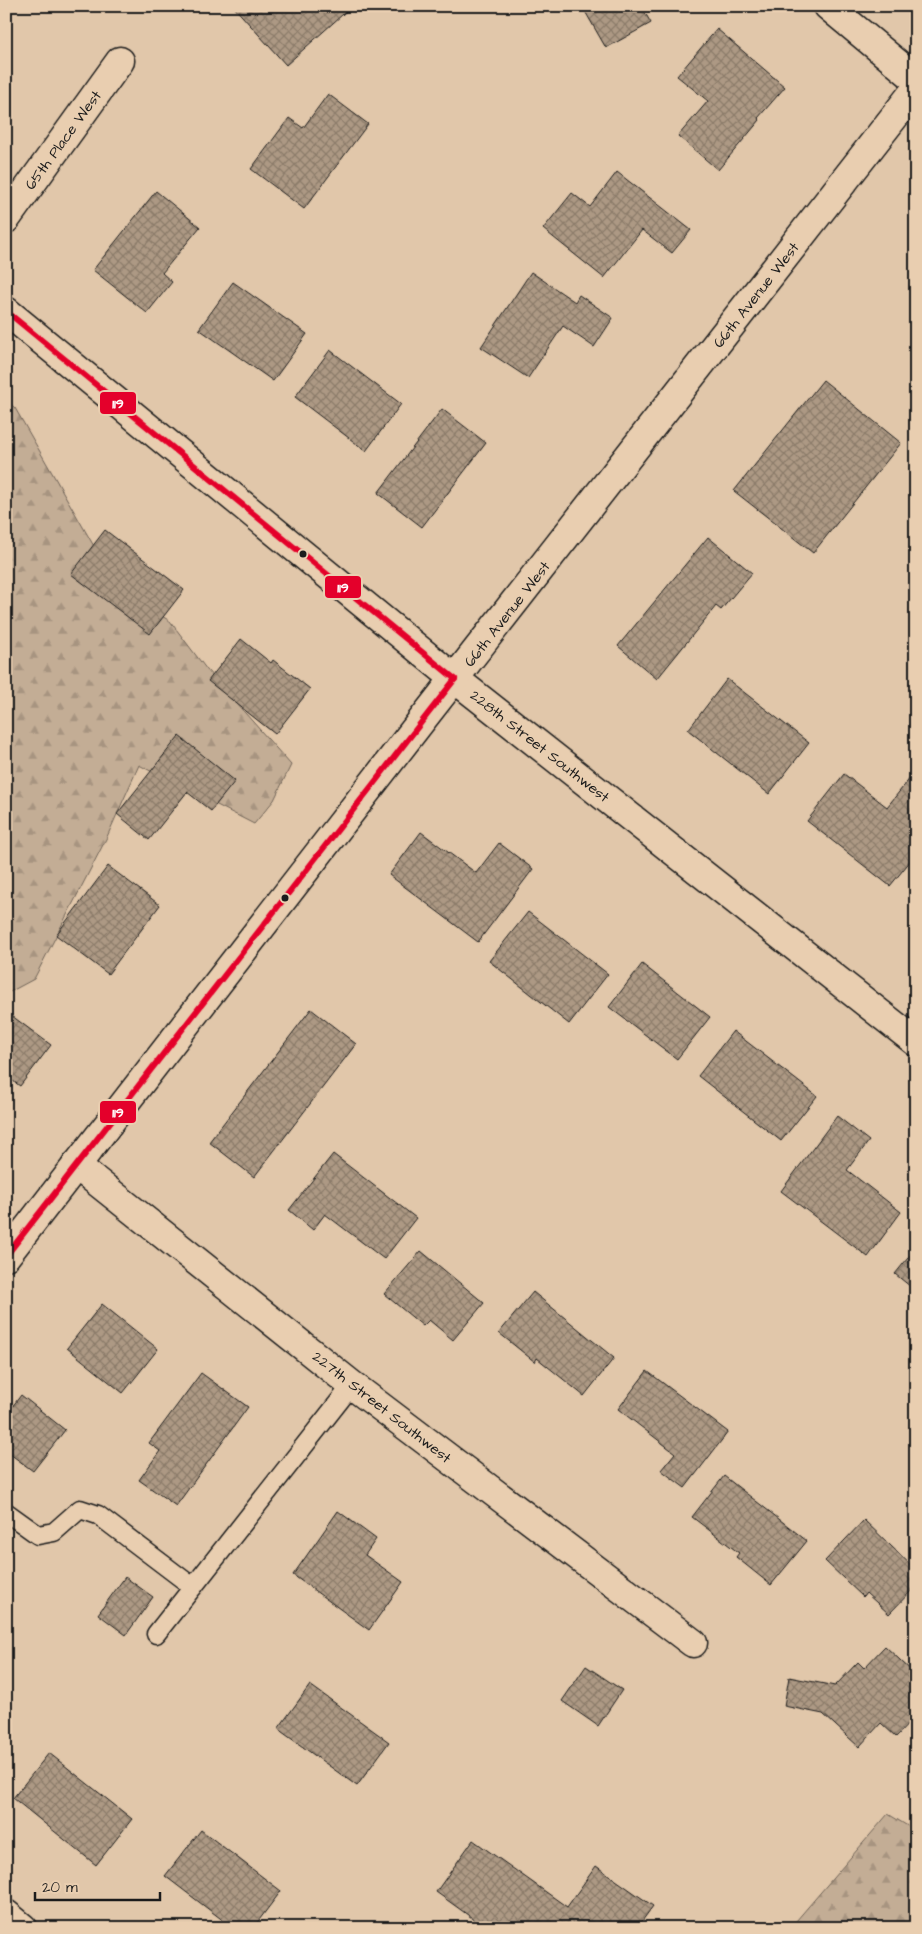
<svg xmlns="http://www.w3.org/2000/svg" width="922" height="1934" font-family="'Architects Daughter',sans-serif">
	<defs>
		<pattern id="forest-firs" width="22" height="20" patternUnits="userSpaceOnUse" patternTransform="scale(1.25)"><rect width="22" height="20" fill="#c3ad95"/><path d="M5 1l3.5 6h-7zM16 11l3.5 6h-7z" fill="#a79480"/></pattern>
		<pattern id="building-cross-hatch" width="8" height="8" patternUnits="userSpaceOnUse" patternTransform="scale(1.25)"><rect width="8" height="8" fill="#ad9984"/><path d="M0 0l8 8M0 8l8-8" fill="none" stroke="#8c7c6b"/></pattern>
	</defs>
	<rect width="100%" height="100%" fill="#e1c7aa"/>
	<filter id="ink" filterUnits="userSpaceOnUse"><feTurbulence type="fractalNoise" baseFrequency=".02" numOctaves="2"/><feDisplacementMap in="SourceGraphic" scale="10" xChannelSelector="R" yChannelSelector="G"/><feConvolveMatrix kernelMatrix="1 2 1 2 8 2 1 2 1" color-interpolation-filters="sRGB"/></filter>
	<g filter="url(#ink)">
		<g fill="url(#forest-firs)" stroke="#706458">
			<polygon points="6,400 15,408 119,590 170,621 207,670 291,765 274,800 254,824 139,765 106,839 34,979 6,994"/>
			<polygon points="888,1814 916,1831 916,1928 790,1928"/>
		</g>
		<g fill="url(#building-cross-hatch)" stroke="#1c1c1c">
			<polygon points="233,6 352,6 286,65"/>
			<polygon points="582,6 641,6 651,23 606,48"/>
			<polygon points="717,29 785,87 758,118 760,120 718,170 678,136 708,101 677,76"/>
			<polygon points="328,94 368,124 304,209 251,169 289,118 303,128"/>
			<polygon points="617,172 691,230 672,253 642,230 604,278 543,229 572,193 590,207"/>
			<polygon points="156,191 200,227 162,273 172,282 147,313 93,270"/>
			<polygon points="531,272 575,302 579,295 613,318 594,347 563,326 528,378 481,347"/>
			<polygon points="233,282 307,334 273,381 199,329"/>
			<polygon points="330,350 401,404 366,451 295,397"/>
			<polygon points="823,380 901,443 813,553 734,491"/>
			<polygon points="442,409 486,443 422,527 378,493"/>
			<polygon points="105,530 184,590 150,634 71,574"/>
			<polygon points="708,537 752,573 721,610 716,606 657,679 618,646"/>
			<polygon points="241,639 271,663 273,660 310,689 275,734 208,681"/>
			<polygon points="727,679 809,743 769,794 688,730"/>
			<polygon points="179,736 235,781 211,811 187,792 149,840 117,814"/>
			<polygon points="844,774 887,807 911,777 916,781 916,854 890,886 807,821"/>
			<polygon points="421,832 476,873 499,843 533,869 478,942 389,875"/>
			<polygon points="108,866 160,905 108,974 56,935"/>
			<polygon points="528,912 608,974 569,1024 489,961"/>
			<polygon points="642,964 710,1017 677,1059 609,1007"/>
			<polygon points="311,1009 356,1044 254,1177 209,1142"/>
			<polygon points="8,1013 51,1045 20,1086 6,1076 6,1016"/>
			<polygon points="733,1031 817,1096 781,1141 698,1076"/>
			<polygon points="837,1116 869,1141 847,1170 901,1212 868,1257 781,1191"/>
			<polygon points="333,1154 416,1218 384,1259 325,1214 313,1230 289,1210"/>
			<polygon points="916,1220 916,1231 911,1227"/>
			<polygon points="916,1248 916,1291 895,1274"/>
			<polygon points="421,1251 484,1303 453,1340 429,1320 423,1326 384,1294"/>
			<polygon points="533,1292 614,1358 584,1396 537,1358 535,1362 499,1333"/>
			<polygon points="102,1304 158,1349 123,1393 67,1348"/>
			<polygon points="647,1371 728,1432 685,1488 661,1470 675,1453 618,1409"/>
			<polygon points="201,1373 248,1407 176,1506 139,1480 160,1451 149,1443"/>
			<polygon points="21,1395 65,1430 33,1471 6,1451 6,1415"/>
			<polygon points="724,1476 807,1541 771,1585 736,1557 739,1553 692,1517"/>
			<polygon points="338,1511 376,1539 365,1555 403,1582 369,1630 293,1575"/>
			<polygon points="864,1520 916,1570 916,1586 889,1614 866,1593 863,1597 825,1561"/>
			<polygon points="125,1577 153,1597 126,1635 98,1614"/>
			<polygon points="885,1646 916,1675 916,1716 896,1737 881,1723 859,1747 823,1714 784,1706 789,1677 835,1686 858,1662 864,1668"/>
			<polygon points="586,1666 622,1690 598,1726 562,1701"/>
			<polygon points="310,1685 389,1742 357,1786 278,1729"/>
			<polygon points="49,1753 132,1819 96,1865 13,1798"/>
			<polygon points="201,1830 281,1891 253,1928 233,1928 165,1876"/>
			<polygon points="473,1840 567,1907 596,1866 653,1906 637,1928 486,1928 436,1892"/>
		</g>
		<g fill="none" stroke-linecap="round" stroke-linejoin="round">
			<defs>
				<g id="lane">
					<polyline points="6,1512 38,1535 54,1532 80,1509 98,1515 193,1587"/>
					<polyline points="156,1634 352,1385"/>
				</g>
				<g id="street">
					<polyline points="828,6 916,79"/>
					<polyline points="6,219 120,61"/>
					<polyline points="76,1165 352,1385 693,1643"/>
					<polyline points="6,1914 23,1928"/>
				</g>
				<g id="secondary">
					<polyline points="6,311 455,679 916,1042"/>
					<polyline points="6,1256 422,720 916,89"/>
				</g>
			</defs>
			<use href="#lane" stroke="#1c1c1c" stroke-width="21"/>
			<use href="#street" stroke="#1c1c1c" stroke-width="31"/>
			<use href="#secondary" stroke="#1c1c1c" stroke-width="31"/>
			<use href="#lane" stroke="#e9ceb0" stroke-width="18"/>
			<use href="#street" stroke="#e9ceb0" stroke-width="28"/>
			<use href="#secondary" stroke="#e9ceb0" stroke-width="28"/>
			<defs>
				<g id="bus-1">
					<polyline points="6,311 455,679"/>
					<polyline points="6,1256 455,679"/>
				</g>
			</defs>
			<use href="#bus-1" stroke="#e9ceb0" stroke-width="10"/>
			<use href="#bus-1" stroke="#e4002b" stroke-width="6"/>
		</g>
	</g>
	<g fill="#1c1c1c" stroke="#e9ceb0" stroke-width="2">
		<circle cx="303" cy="554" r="4.5"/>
		<circle cx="285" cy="898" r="4.5"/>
	</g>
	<g text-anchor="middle" stroke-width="5" stroke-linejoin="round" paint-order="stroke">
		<g font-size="15" fill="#1c1c1c" stroke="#e9ceb0">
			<text transform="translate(63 140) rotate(-54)" y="5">65th Place West</text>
			<text transform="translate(756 295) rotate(-52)" y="5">66th Avenue West</text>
			<text transform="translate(507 614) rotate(-52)" y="5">66th Avenue West</text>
			<text transform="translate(540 746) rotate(38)" y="5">228th Street Southwest</text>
			<text transform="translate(382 1407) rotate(38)" y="5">227th Street Southwest</text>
		</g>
	</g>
	<g stroke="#e9ceb0" stroke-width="2">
		<rect x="99" y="391" width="38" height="24" rx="5" fill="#e4002b"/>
		<rect x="324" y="575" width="38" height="24" rx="5" fill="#e4002b"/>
		<rect x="99" y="1100" width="38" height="24" rx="5" fill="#e4002b"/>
	</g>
	<g font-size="14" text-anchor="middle" font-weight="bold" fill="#fff">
		<text x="118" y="408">119</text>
		<text x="343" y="592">119</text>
		<text x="118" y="1117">119</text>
	</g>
	<rect width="922" height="1934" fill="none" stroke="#e9ceb0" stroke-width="25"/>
	<rect x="12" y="12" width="897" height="1909" fill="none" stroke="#1c1c1c" stroke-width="2" filter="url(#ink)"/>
	<path d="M35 1892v8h125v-8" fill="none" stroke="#1c1c1c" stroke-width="2.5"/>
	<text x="42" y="1892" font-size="15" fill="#1c1c1c" stroke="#e9ceb0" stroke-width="4" paint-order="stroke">20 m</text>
</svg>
